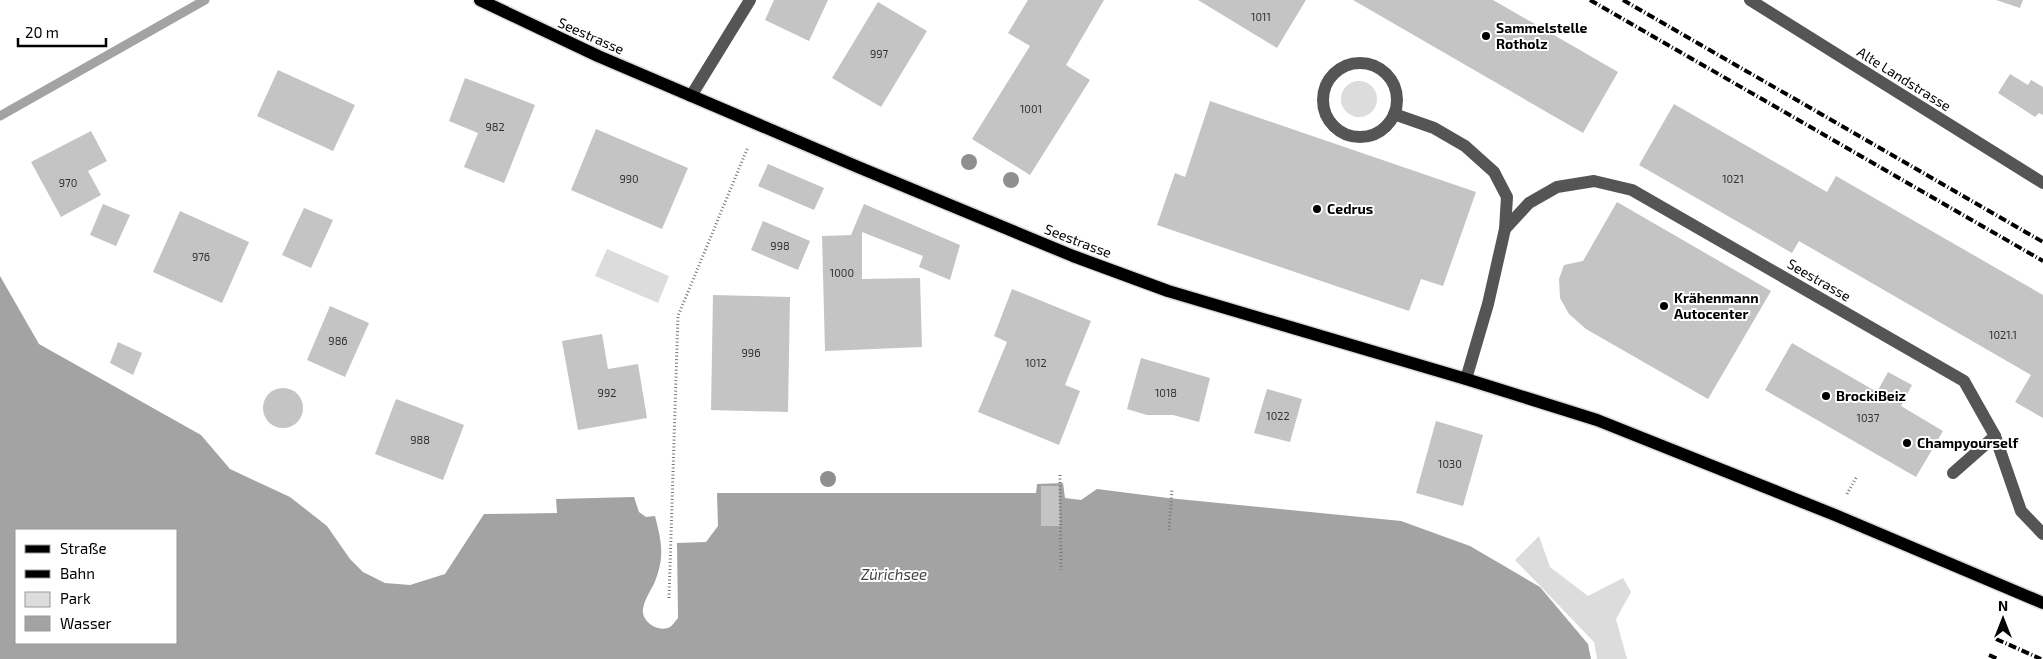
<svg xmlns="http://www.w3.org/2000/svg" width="2043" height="659" font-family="'Exo 2',sans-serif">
	<rect width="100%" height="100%" fill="#fff"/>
	<g fill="#dcdcdc">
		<circle cx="1359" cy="99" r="18"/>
		<polygon points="607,249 669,276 658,303 595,276"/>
		<polygon points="1539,536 1550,567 1588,596 1623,578 1631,592 1616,619 1627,659 1597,659 1594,642 1515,560"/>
	</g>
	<path fill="#a3a3a3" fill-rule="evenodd" d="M0,276L39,344L201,435L230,469L290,497L327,526L350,559L363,572L385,583L410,585L445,574L484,514L557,513L556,499L634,497L639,512L646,517L655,516C662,544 665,557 654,584C650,591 644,601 643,609C641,622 659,633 670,627C673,625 676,620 678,618L677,543L706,542L718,526L717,493H1036L1037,484L1063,483L1065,498L1081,500L1097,489L1168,498L1401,521L1470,546L1540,587L1588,644L1591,659H0ZM16,530H176V643H16Z"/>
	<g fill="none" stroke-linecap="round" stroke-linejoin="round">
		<polyline stroke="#a3a3a3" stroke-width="9" points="0,116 205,0"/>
	</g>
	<g fill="#c4c4c4">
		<polygon points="774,0 828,0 809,41 765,20"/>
		<polygon points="1028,0 1104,0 1066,65 1090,80 1030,175 972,139 1030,46 1008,33"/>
		<polygon points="1198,0 1306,0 1277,48"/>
		<polygon points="1353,0 1493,0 1618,72 1583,133"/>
		<polygon points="1996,0 2023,0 2020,8"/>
		<polygon points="878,2 927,31 881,107 832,78"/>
		<polygon points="278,70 355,105 333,151 257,116"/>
		<polygon points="2010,74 2028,85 2031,80 2043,87 2043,115 2039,113 2035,117 1998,93"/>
		<polygon points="465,78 535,105 504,183 464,167 478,133 449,121"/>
		<polygon points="1210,101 1476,192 1443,286 1421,279 1409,311 1157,225 1175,173 1185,177"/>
		<polygon points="1674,104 1827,192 1836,176 2043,295 2043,418 2015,402 2031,375 1799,241 1792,253 1639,165"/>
		<polygon points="596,129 688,168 662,229 571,190"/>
		<polygon points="91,131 107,161 88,171 101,195 61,217 31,162"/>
		<polygon points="768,164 824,188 814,210 758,186"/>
		<polygon points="1617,202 1771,291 1708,399 1586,329 1569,314 1560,298 1559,279 1564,265 1583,261"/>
		<polygon points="103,204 130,215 116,246 90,235"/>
		<polygon points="864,204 960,245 950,280 919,267 923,256 862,232 862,279 920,278 922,347 825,351 822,236 851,235"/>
		<polygon points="304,208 333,220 311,268 282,255"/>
		<polygon points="180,211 249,242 222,303 153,272"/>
		<polygon points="763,221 810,241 798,270 751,250"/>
		<polygon points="1012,289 1091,321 1065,385 1080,391 1059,445 978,412 1007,342 994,336"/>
		<polygon points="713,295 790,297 788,412 711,410"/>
		<polygon points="330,306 369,323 345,377 307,360"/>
		<polygon points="602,334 608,369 638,364 647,418 578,430 562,341"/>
		<polygon points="118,342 142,353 133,375 110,363"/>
		<polygon points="1792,343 1877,392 1888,372 1912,385 1901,406 1943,431 1916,477 1765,390"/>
		<polygon points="1141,358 1210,378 1199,422 1173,415 1147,415 1127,409"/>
		<circle cx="283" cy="408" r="20"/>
		<polygon points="1267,389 1302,399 1290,442 1254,433"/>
		<polygon points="396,399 464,425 443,480 375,454"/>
		<polygon points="1436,421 1483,435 1463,506 1416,493"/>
		<polygon points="1041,486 1059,486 1060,526 1041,526"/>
	</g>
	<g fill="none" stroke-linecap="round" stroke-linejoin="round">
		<defs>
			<polyline id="major" points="480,0 598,56 858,167 1073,256 1168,291 1466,379 1597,420 1835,515 2043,603"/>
		</defs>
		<use href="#major" stroke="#dbdbdb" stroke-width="15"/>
		<g stroke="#777" stroke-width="3" stroke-dasharray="1 2.5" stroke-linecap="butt">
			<polyline points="1060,475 1061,570"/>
			<polyline points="1847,494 1857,476"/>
			<polyline points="1169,530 1172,490"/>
			<polyline points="669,598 678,316 748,147"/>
		</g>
		<g stroke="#555" stroke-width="12">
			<polyline points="1750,0 2043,183"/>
			<circle cx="1360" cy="100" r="37"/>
			<polyline points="691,96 750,0"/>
			<polyline points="1394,114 1434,128 1465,146 1494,172 1507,197 1505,229"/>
			<polyline points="1466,379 1488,304 1505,229 1529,203 1557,187 1594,181 1632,190 1964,381 1995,436 2021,511 2043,534"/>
			<polyline points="1953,473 1995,436"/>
		</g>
		<use href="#major" stroke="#000" stroke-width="12"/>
		<g stroke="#000" stroke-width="4" stroke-dasharray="8 2.5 1 2.5" stroke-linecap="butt">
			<polyline points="1590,0 2043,261"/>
			<polyline points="1623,0 2043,242"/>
			<polyline points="1996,639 2041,659"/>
			<polyline points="1989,655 1998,659"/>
		</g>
	</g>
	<g fill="#8f8f8f">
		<circle cx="969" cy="162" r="8"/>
		<circle cx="1011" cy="180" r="8"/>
		<circle cx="828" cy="479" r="8"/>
	</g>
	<g fill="#000" stroke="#fff" stroke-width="2">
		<circle cx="1486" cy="36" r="5"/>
		<circle cx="1317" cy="209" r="5"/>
		<circle cx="1664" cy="306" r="5"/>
		<circle cx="1826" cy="396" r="5"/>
		<circle cx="1907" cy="443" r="5"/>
	</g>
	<g text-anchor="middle" stroke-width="4" stroke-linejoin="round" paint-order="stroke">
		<g font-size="11" fill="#313131">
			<text x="1261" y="21">1011</text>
			<text x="879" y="58">997</text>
			<text x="1031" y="113">1001</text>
			<text x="495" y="131">982</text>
			<text x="629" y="183">990</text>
			<text x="1733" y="183">1021</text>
			<text x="68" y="187">970</text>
			<text x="780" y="250">998</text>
			<text x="201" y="261">976</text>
			<text x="842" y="277">1000</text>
			<text x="2003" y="339">1021.1</text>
			<text x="338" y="345">986</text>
			<text x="751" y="357">996</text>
			<text x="1036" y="367">1012</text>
			<text x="607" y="397">992</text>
			<text x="1166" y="397">1018</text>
			<text x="1278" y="420">1022</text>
			<text x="1868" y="422">1037</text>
			<text x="420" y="444">988</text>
			<text x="1450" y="468">1030</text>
		</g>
		<g font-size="14" font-weight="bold" fill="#000" stroke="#fff" text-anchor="start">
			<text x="1496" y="33">Sammelstelle<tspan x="1496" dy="16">Rotholz</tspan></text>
			<text x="1327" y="214">Cedrus</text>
			<text x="1674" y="303">Krähenmann<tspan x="1674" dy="16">Autocenter</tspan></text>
			<text x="1836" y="401">BrockiBeiz</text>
			<text x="1917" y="448">Champyourself</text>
		</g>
		<g font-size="14" fill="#000" stroke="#fff">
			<text transform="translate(591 36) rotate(24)" y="5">Seestrasse</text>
			<text transform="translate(1904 79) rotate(32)" y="5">Alte Landstrasse</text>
			<text transform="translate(1078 241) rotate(21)" y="5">Seestrasse</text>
			<text transform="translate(1819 280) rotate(30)" y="5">Seestrasse</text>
		</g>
		<g font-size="15" font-style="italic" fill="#444" stroke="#fff">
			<text x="894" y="580">Zürichsee</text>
		</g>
	</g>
	<rect x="15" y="529" width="162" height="115" fill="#ffffff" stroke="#999999"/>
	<rect x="25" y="545" width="25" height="8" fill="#000000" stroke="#999999"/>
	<text x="60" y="554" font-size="15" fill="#000000">Straße</text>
	<rect x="25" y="570" width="25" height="8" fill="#000000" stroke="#999999"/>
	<text x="60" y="579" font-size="15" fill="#000000">Bahn</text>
	<rect x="25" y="592" width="25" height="15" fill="#dcdcdc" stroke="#999999"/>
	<text x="60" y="604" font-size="15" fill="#000000">Park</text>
	<rect x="25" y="616" width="25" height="15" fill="#a3a3a3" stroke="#999999"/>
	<text x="60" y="629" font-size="15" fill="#000000">Wasser</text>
	<g transform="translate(2003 619)" stroke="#ffffff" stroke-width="4" paint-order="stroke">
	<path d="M0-4L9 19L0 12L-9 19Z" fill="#000000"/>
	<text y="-8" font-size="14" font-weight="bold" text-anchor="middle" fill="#000000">N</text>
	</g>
	<path d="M18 38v8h88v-8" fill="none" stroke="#000000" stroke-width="2.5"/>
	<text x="25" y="38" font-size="15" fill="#000000" stroke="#ffffff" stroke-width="4" paint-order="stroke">20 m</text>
</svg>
